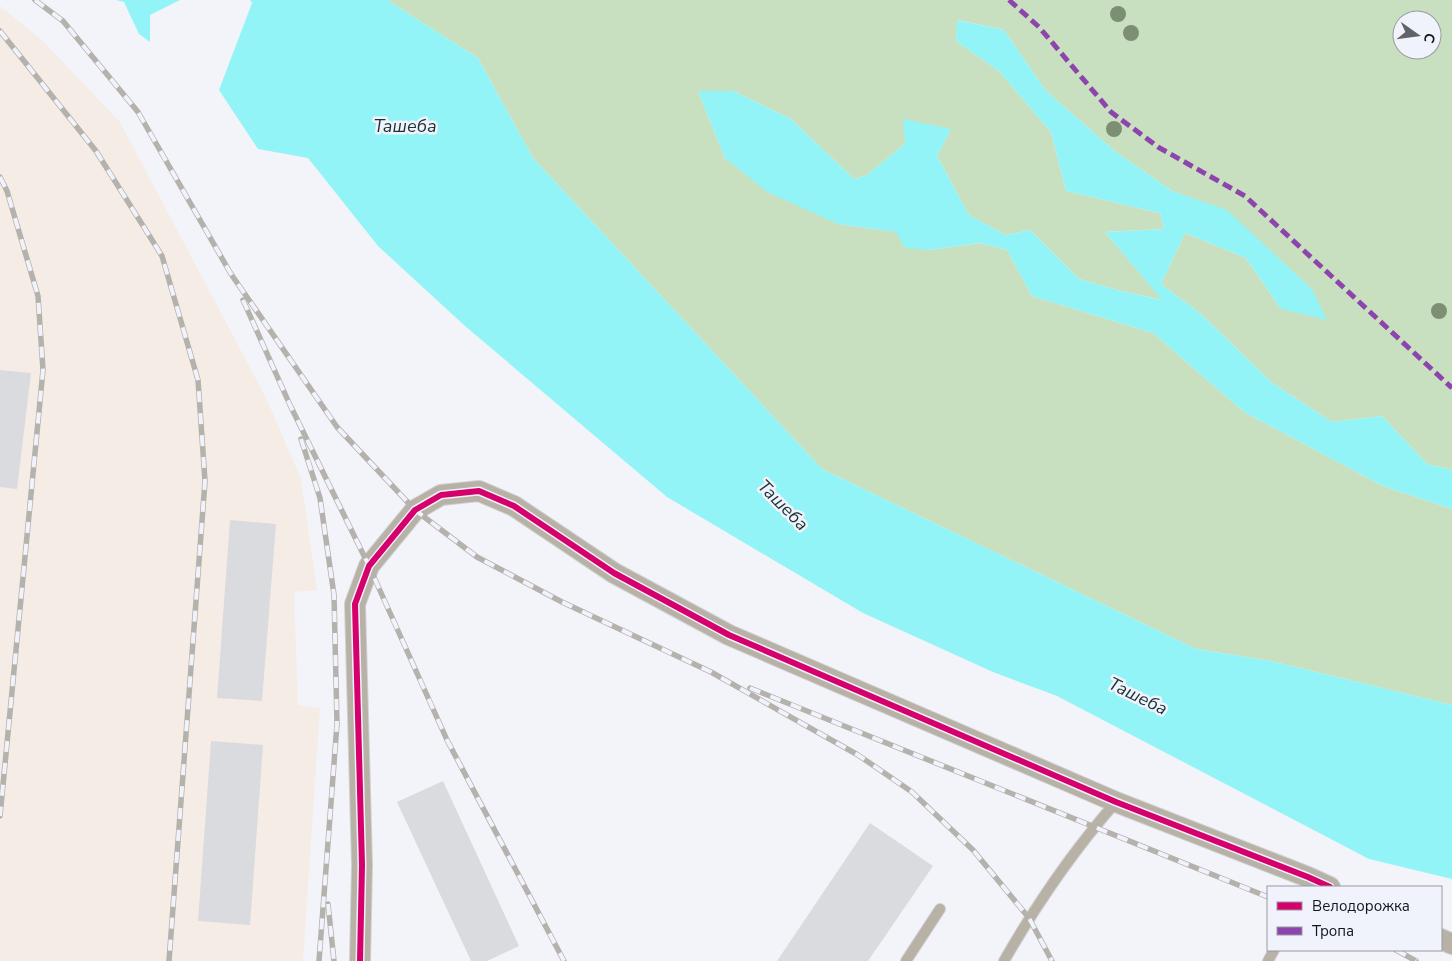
<svg xmlns="http://www.w3.org/2000/svg" width="1452" height="961" font-family="'Nunito Sans',sans-serif">
	<rect width="100%" height="100%" fill="#f3f4f9"/>
	<polygon fill="#f5ece5" points="0,6 43,41 120,122 266,398 301,479 317,590 294,592 298,705 320,708 303,961 0,961"/>
	<path fill="#c8e0bf" fill-rule="evenodd" d="M387,0H1452V470L1427,464L1382,416L1332,422L1271,382L1201,314L1161,284L1185,233L1246,258L1281,309L1227,211L1172,191L1116,152L1046,91L1004,30L958,20L956,41L999,71L1051,132L1066,191L1160,213L1164,229L1105,232L1163,300L1121,291L1079,279L1030,230L1006,235L969,215L937,156L951,129L905,144L867,175L854,179L791,119L733,91H698L725,158L838,224L897,232L930,250L980,243L1007,250L1032,296L1153,333L1244,412L1383,486L1452,509V705L1271,661L1196,649L822,469L533,158L478,58ZM1402,20H1432V50H1402Z"/>
	<g fill="#92f4f6">
		<polygon points="116,0 180,0 150,15 150,42 139,34 124,2"/>
		<polygon points="250,0 387,0 478,58 533,158 822,469 1196,649 1271,661 1452,705 1452,879 1369,859 1057,696 993,672 863,613 667,497 465,326 378,246 308,158 258,149 219,90 252,3"/>
		<polygon points="957,20 1004,30 1046,91 1116,152 1172,191 1227,210 1312,289 1327,320 1281,309 1246,258 1185,233 1161,284 1201,314 1271,382 1332,422 1382,416 1427,464 1452,470 1452,509 1383,486 1244,412 1153,333 1032,296 1007,250 980,243 930,250 905,248 896,232 838,224 767,192 725,158 698,91 733,91 791,119 854,179 867,175 905,144 903,119 951,129 937,156 969,215 1006,235 1030,230 1079,279 1121,291 1162,300 1105,232 1164,229 1160,213 1066,191 1051,132 999,71 956,41"/>
	</g>
	<g fill="#dadbde">
		<polygon points="0,370 31,373 17,489 0,487"/>
		<polygon points="230,520 276,524 262,701 217,698"/>
		<polygon points="211,741 263,745 250,925 198,921"/>
		<polygon points="443,781 519,946 487,961 471,961 397,802"/>
		<polygon points="870,823 933,866 868,961 777,961"/>
	</g>
	<g fill="none" stroke-linecap="round" stroke-linejoin="round">
		<defs>
			<g id="lane">
				<polyline points="906,961 940,909"/>
				<path d="M1004,961C1036,905 1073,851 1116,802"/>
				<polyline points="1268,961 1274,950"/>
			</g>
			<g id="street">
				<polyline points="1441,939 1452,944"/>
				<polyline points="360,961 362,865 355,604 369,566 415,510 441,495 479,491 514,506 614,573 729,635 1116,802 1308,877 1330,887"/>
			</g>
		</defs>
		<use href="#lane" stroke="#d0d1d4" stroke-width="12"/>
		<use href="#street" stroke="#d0d1d4" stroke-width="22"/>
		<use href="#lane" stroke="#b8b1a5" stroke-width="10"/>
		<use href="#street" stroke="#b8b1a5" stroke-width="20"/>
		<defs>
			<g id="rail">
				<polyline points="35,0 63,21 138,112 231,274 337,427 415,510 477,557 562,602 711,672 858,755 912,792 973,850 1029,918 1052,961"/>
				<polyline points="0,31 96,151 162,256 198,380 205,481 169,961"/>
				<polyline points="0,177 7,191 38,296 43,370 0,816"/>
				<polyline points="243,300 290,405 369,566 447,740 564,961"/>
				<polyline points="301,439 320,498 334,595 337,724 319,961"/>
				<polyline points="750,688 1268,897"/>
				<polyline points="328,904 334,961"/>
				<polyline points="1396,950 1416,961"/>
			</g>
		</defs>
		<use href="#rail" stroke="#b5b2ad" stroke-width="5.5"/>
		<use href="#rail" stroke="#f0f3fc" stroke-width="4" stroke-dasharray="11" stroke-linecap="butt"/>
		<polyline stroke="#8e44ad" stroke-width="5" stroke-dasharray="10 5" stroke-linecap="butt" points="1009,0 1039,27 1111,112 1158,147 1245,196 1452,388"/>
		<defs>
			<polyline id="cycleway" points="360,961 362,865 355,604 369,566 415,510 441,495 479,491 514,506 614,573 729,635 1116,802 1308,877 1330,887"/>
		</defs>
		<use href="#cycleway" stroke="#f0f3fc" stroke-width="9"/>
		<use href="#cycleway" stroke="#d6006c" stroke-width="6"/>
	</g>
	<g fill="#7d8f73">
		<circle cx="1118" cy="14" r="8"/>
		<circle cx="1131" cy="33" r="8"/>
		<circle cx="1114" cy="129" r="8"/>
		<circle cx="1439" cy="311" r="8"/>
	</g>
	<g text-anchor="middle" stroke-width="5" stroke-linejoin="round" paint-order="stroke">
		<g font-size="18" font-style="italic" fill="#193131" stroke="#f0f3fc">
			<text x="405" y="132">Ташеба</text>
			<text transform="translate(783 505) rotate(45)" y="6">Ташеба</text>
			<text transform="translate(1138 696) rotate(26)" y="6">Ташеба</text>
		</g>
	</g>
	<rect x="1267" y="886" width="175" height="65" fill="#f0f3fc" stroke="#989aa1"/>
	<rect x="1277" y="902" width="25" height="8" fill="#d6006c" stroke="#989aa1"/>
	<text x="1312" y="911" font-size="15" fill="#141518">Велодорожка</text>
	<rect x="1277" y="927" width="25" height="8" fill="#8e44ad" stroke="#989aa1"/>
	<text x="1312" y="936" font-size="15" fill="#141518">Тропа</text>
	<g transform="translate(1417 35) rotate(104)"><circle r="24" fill="#f0f3fc" stroke="#989aa1"/>
	<path d="M0-4L9 19L0 12L-9 19Z" fill="#626367"/>
	<text y="-8" font-size="14" font-weight="bold" text-anchor="middle" fill="#141518">С</text>
	</g>
</svg>
